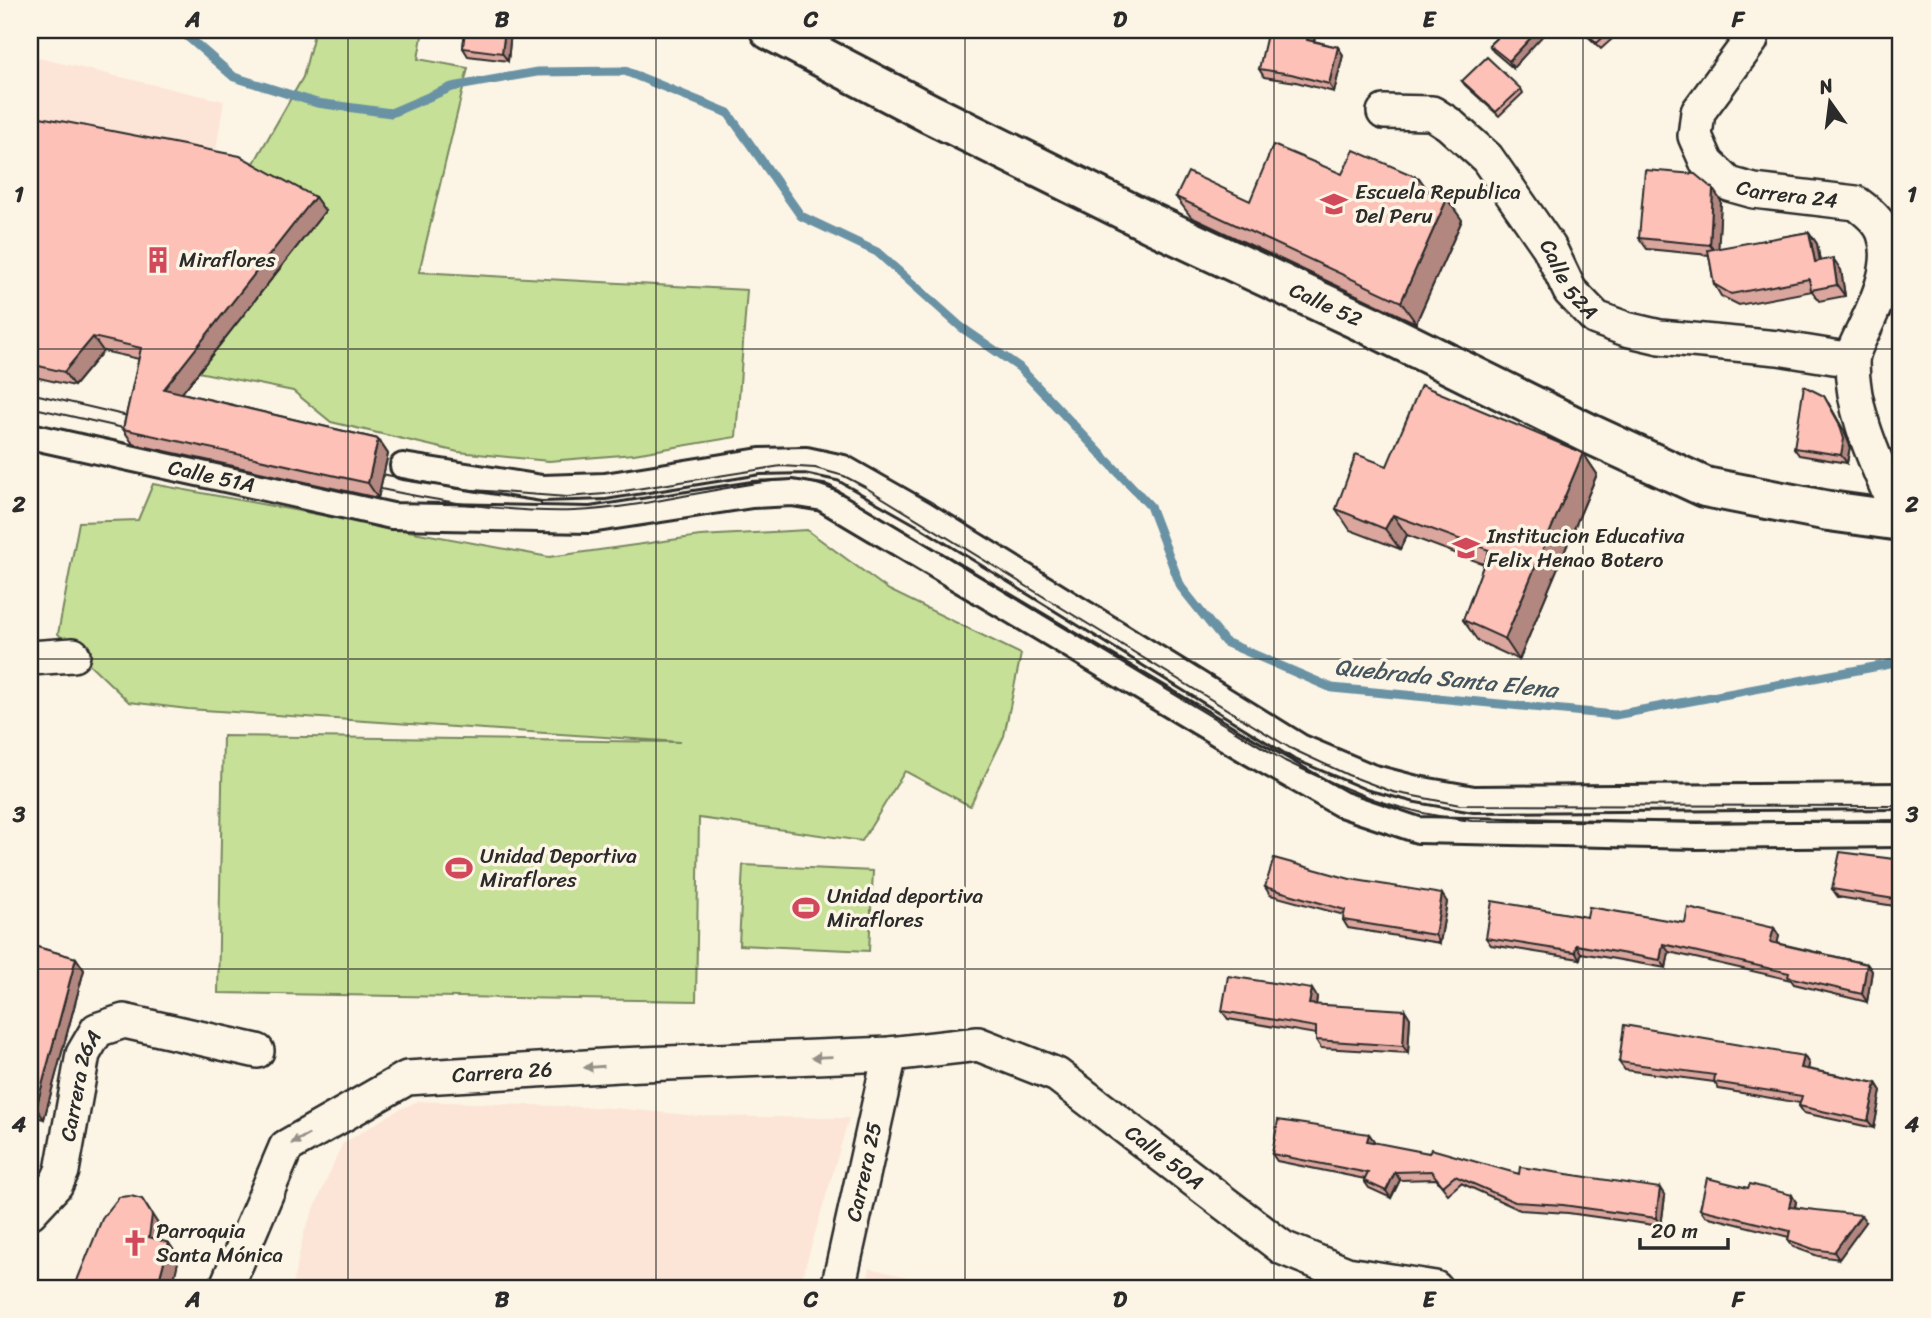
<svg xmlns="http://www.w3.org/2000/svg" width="1931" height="1318" font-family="Sriracha,sans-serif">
	<rect width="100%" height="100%" fill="#fcf5e5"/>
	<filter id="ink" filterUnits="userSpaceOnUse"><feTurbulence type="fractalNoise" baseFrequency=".0143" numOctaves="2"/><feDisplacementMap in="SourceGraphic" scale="14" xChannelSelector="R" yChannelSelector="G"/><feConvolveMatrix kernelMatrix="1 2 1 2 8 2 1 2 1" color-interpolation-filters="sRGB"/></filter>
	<g filter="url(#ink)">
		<g fill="#fce5d7">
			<polygon points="30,56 224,101 214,163 30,128"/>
			<polygon points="418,1101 615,1108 699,1116 849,1118 799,1288 292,1288 304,1232 342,1144 396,1111"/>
			<polygon points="870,1268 951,1288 865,1288"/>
		</g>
		<g fill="#c6e097" stroke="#788661" stroke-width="2">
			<polygon points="315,30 423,30 418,59 468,68 419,272 747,290 736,437 634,454 549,461 458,452 331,422 293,391 198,372 250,170 303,77"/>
			<polygon points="153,484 549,557 700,536 807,530 889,590 1021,654 1004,736 970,806 905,771 862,841 699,818 696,1001 218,993 223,736 680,742 188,709 129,702 58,634 79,522 138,520"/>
			<polygon points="743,865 873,871 869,951 739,945"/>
		</g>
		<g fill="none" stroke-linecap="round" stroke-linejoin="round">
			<polyline stroke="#6a92a5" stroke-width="9" points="180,30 234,77 317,103 391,113 452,87 537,72 625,71 728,113 801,216 877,252 961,327 1019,367 1150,506 1181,587 1225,642 1332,688 1615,715 1901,662"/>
			<defs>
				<g id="pedestrian">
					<path id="s1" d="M30,436L392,516L590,520L752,495L792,493L823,498L1253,754L1341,804L1418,830L1697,836L1901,834"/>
					<polyline points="403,466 542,488 605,486 760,461 806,460 843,468 924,514 1300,747 1371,777 1417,789 1474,799 1901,796"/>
				</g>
				<g id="minor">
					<path id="s2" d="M1753,30L1751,40L1698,112L1695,136L1707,163L1729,184L1754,191L1856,203C1867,211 1880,221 1884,234C1895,264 1877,301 1865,327C1860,338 1852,351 1852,362C1852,418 1881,471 1901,521"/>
					<path id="s3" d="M1384,112L1432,113L1449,124L1487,158L1549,247L1570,291L1596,318L1626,329L1660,337L1778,348L1852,360"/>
					<polyline points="30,658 73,655"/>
					<path id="s4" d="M30,1212L56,1184L62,1171L83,1054L97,1030L124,1021L257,1051"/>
					<path id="s5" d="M226,1288L286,1147L407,1078L619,1065L890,1054L978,1044L1057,1075L1283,1248L1347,1274L1435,1288"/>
					<path id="s6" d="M838,1288L890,1054"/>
				</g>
				<g id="tertiary">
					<path id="s7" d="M770,30L929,113L1151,223L1376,328L1592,435L1705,487L1829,511L1901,521"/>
				</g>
			</defs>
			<use href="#pedestrian" stroke="#2b2b2b" stroke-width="30"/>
			<use href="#minor" stroke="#2b2b2b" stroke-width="38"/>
			<use href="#tertiary" stroke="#2b2b2b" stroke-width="44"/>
			<use href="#pedestrian" stroke="#fcf5e5" stroke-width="24"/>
			<use href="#minor" stroke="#fcf5e5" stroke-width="33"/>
			<use href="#tertiary" stroke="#fcf5e5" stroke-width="38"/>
			<g stroke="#2b2b2b" stroke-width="2">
				<polyline points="30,393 145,420"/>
				<polyline points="30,407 141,432"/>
				<polyline points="366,471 459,489 567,497 605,494 781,466 815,468 844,476 865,487 1290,748 1348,775 1393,792 1460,805 1901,806"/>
				<path d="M362,485C431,500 503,513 574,511C623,509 672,498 721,489C745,485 771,479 795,480C813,481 830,488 846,496L1285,761C1350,792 1399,813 1472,821L1901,822"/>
			</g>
		</g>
		<g fill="#daa69d" stroke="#2b2b2b" stroke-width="2">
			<polygon points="465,30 524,30 523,33 511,32 508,61 468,56 463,48"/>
			<polygon points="1317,30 1314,41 1338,47 1343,55 1334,92 1296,82 1264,77 1259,69"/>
			<polygon points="1505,30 1513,68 1493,51 1489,45"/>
			<polygon points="1581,30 1622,30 1601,49"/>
			<polygon points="1462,81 1521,89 1523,93 1499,116 1465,85"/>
			<polygon points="30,115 315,197 325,211 182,393 378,439 388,454 378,498 133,444 123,429 139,359 103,351 74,386 30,376"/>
			<polygon points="1342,174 1419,178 1429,192 1447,199 1462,220 1416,323 1191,217 1176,197 1250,201"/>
			<polygon points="1721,201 1718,249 1809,232 1817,244 1820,261 1841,270 1845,296 1819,301 1812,291 1739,305 1721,296 1714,284 1709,255 1647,249 1639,238"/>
			<polygon points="1829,404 1844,431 1850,446 1847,463 1799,455 1794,448"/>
			<polygon points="1583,453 1597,474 1519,660 1478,641 1463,620 1484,564 1407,535 1400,549 1350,530 1336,509 1387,466"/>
			<polygon points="1901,860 1901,907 1838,897 1832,889"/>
			<polygon points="1350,879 1447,902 1440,943 1348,928 1343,920 1344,915 1270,895 1265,887"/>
			<polygon points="1587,917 1774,928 1779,936 1777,943 1867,964 1872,971 1867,1002 1794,984 1791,980 1669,952 1666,968 1581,953 1580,959 1491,945 1486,938"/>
			<polygon points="30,945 76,958 84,970 44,1119 30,1116"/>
			<polygon points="1317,997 1316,1005 1410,1018 1408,1053 1321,1048 1316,1040 1316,1034 1228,1019 1222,1011"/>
			<polygon points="1804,1056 1809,1064 1808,1069 1876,1083 1881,1091 1874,1128 1804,1113 1799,1106 1800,1103 1719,1089 1714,1082 1625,1070 1619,1062"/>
			<polygon points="1369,1134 1374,1141 1374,1143 1519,1174 1665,1196 1661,1226 1568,1213 1520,1210 1461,1183 1448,1194 1436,1179 1400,1180 1391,1198 1369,1188 1364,1181 1365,1179 1277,1161 1272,1154"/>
			<polygon points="1796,1202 1795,1207 1866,1222 1839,1259 1818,1256 1793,1247 1788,1240 1789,1237 1705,1216 1700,1209"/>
		</g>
		<g fill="#b18780" stroke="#2b2b2b" stroke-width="2">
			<polygon points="505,30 510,30 511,32 508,61 502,53"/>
			<polygon points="1309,30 1317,30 1312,47 1307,40"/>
			<polygon points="1538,30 1548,30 1513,68 1509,61"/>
			<polygon points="1338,47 1343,55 1334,92 1329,84"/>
			<polygon points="1419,178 1434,199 1415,187"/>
			<polygon points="1713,189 1721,201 1718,256 1710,245"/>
			<polygon points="315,197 325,211 174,403 164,389"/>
			<polygon points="1447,199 1462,220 1416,323 1401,302"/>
			<polygon points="1809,232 1817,244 1822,273 1815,262"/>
			<polygon points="1833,258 1841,270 1845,296 1837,285"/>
			<polygon points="93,337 103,351 74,386 64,372"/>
			<polygon points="1824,396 1844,431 1850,446 1847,463 1841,455"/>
			<polygon points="378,439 388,454 378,498 368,483"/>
			<polygon points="1583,453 1597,474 1519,660 1505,639"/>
			<polygon points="1393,515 1407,535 1400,549 1385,529"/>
			<polygon points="1442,894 1447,902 1440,943 1435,935"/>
			<polygon points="1774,928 1779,936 1776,950 1770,942"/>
			<polygon points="1663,944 1669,952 1666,968 1660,960"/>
			<polygon points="1576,945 1581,953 1580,959 1575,952"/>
			<polygon points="76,958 84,970 44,1119 36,1108"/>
			<polygon points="1867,964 1872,971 1867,1002 1862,994"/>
			<polygon points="1312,989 1317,997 1315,1012 1309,1004"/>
			<polygon points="1405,1010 1410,1018 1408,1053 1403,1046"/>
			<polygon points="1804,1056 1809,1064 1807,1076 1801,1068"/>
			<polygon points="1876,1083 1881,1091 1874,1128 1868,1121"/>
			<polygon points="1369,1134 1374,1141 1372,1149 1367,1141"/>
			<polygon points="1395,1172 1400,1180 1391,1198 1386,1191"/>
			<polygon points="1660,1188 1665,1196 1661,1226 1656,1218"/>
			<polygon points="1792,1195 1796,1202 1793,1214 1789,1207"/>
			<polygon points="142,1199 162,1230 159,1252 149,1237"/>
			<polygon points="1861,1215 1866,1222 1839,1259 1834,1252"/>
			<polygon points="169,1243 179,1258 172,1288 157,1288"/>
		</g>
		<g fill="#fdc1b7" stroke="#2b2b2b" stroke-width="2">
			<polygon points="465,30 505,30 502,53 463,48"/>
			<polygon points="1268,30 1309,30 1307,40 1338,47 1329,84 1291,74 1259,69"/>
			<polygon points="1505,30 1538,30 1509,61 1489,45"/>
			<polygon points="1583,30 1611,30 1597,43"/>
			<polygon points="1487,57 1521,89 1496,112 1462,81"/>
			<polygon points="30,115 240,156 315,197 164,389 378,439 368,483 123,429 141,348 93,337 64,372 30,364"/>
			<polygon points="1273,145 1342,174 1354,150 1419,178 1415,187 1447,199 1401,302 1176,197 1188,172 1250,201"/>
			<polygon points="1645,170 1695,174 1713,189 1710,245 1639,238"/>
			<polygon points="1809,232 1815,262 1833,258 1837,285 1811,290 1809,279 1731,294 1714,284 1708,250"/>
			<polygon points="1421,385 1583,453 1505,639 1463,620 1489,550 1393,515 1385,529 1336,509 1356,454 1387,466"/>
			<polygon points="1804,386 1824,396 1839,423 1844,439 1841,455 1794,448"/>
			<polygon points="1840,852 1901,860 1901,900 1832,889"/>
			<polygon points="1274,858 1350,879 1442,894 1435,935 1343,920 1345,910 1265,887"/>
			<polygon points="1492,901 1587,917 1589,907 1685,923 1688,908 1774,928 1770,942 1867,964 1862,994 1788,977 1789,973 1663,944 1660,960 1576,945 1575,952 1486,938"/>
			<polygon points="30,945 76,958 36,1108 30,1106"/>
			<polygon points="1228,976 1312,989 1309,1004 1405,1010 1403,1046 1316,1040 1316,1027 1222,1011"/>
			<polygon points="1624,1025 1804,1056 1801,1068 1876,1083 1868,1121 1799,1106 1802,1096 1714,1082 1715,1075 1619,1062"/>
			<polygon points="1278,1120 1369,1134 1367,1141 1429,1153 1431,1149 1519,1174 1520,1167 1660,1188 1656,1218 1563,1205 1515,1202 1455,1176 1443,1186 1431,1171 1395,1172 1386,1191 1364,1181 1368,1173 1272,1154"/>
			<polygon points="1707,1178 1748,1188 1750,1184 1792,1195 1789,1207 1861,1215 1834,1252 1813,1249 1788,1240 1790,1231 1700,1209"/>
			<polygon points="131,1196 142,1199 152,1215 149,1237 169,1243 157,1288 74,1288 102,1219 119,1197"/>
			<polygon points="1901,1221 1901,1238 1893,1231"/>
		</g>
		<defs><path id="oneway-solid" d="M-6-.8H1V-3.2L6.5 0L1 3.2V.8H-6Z" transform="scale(1.75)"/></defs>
		<g fill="#949088">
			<use href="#oneway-solid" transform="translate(822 1057) rotate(178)"/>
			<use href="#oneway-solid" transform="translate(594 1067) rotate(176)"/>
			<use href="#oneway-solid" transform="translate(300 1139) rotate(151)"/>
		</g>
	</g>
	<path fill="none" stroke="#2b2b2b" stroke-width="2" stroke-opacity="0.55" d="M348,30V1288M656,30V1288M965,30V1288M1274,30V1288M1583,30V1288M30,349H1901M30,659H1901M30,969H1901"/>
	<defs>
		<symbol id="school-bare" viewBox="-9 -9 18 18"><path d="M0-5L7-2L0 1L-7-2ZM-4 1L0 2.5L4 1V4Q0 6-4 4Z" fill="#d1495b" stroke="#fcf5e5" stroke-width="2.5" paint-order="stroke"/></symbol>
		<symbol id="building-bare" viewBox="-9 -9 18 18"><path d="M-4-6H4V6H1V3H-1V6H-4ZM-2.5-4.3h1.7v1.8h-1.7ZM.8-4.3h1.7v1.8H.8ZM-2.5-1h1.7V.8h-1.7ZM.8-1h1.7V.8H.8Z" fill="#d1495b" stroke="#fcf5e5" stroke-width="2.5" paint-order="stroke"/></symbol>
		<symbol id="stadium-bare" viewBox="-9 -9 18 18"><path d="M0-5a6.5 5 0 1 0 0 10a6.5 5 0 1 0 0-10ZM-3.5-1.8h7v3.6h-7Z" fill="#d1495b" stroke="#fcf5e5" stroke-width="2.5" paint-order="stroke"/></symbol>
		<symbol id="church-bare" viewBox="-9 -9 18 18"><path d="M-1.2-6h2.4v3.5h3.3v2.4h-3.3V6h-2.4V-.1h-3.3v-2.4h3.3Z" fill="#d1495b" stroke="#fcf5e5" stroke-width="2.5" paint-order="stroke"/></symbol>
	</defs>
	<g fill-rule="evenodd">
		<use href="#school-bare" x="1315" y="185" width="38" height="38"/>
		<use href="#building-bare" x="139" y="241" width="38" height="38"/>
		<use href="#school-bare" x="1447" y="529" width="38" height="38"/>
		<use href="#stadium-bare" x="440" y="849" width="38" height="38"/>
		<use href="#stadium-bare" x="787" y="889" width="38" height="38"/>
		<use href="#church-bare" x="116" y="1224" width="38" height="38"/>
	</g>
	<g text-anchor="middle" stroke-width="7" stroke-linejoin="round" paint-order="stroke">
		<g font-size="21" fill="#2b2b2b" stroke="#fcf5e5" text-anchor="start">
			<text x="1355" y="199">Escuela Republica<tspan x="1355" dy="24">Del Peru</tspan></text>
			<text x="179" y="267">Miraflores</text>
			<text x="1487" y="543">Institucion Educativa<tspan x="1487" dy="24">Felix Henao Botero</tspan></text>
			<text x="480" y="863">Unidad Deportiva<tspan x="480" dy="24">Miraflores</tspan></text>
			<text x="827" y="903">Unidad deportiva<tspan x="827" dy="24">Miraflores</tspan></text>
			<text x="156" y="1238">Parroquia<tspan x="156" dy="24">Santa Mónica</tspan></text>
		</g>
		<g font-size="21" fill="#2b2b2b" stroke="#fcf5e5">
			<text dy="7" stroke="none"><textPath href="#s2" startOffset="243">Carrera 24</textPath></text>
			<text dy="7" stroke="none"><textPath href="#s3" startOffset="266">Calle 52A</textPath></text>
			<text dy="7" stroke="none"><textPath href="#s7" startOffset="620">Calle 52</textPath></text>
			<text dy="7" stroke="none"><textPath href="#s1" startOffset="186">Calle 51A</textPath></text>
			<text dy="7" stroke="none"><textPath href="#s5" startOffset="388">Carrera 26</textPath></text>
			<text dy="7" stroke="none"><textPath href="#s4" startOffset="140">Carrera 26A</textPath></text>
			<text dy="7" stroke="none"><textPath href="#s5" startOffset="1085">Calle 50A</textPath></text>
			<text dy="7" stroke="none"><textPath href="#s6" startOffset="119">Carrera 25</textPath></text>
		</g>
		<g font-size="23" font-style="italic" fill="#45565e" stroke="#fcf5e5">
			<text transform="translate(1446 678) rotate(6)" y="8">Quebrada Santa Elena</text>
		</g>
	</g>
	<rect width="1931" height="1318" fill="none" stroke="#fcf5e5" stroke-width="77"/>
	<g transform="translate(1830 102) rotate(346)" stroke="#fcf5e5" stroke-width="5" paint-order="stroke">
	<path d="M0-5L12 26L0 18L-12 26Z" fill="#2b2b2b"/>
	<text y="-10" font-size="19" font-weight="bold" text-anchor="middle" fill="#2b2b2b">N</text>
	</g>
	<path d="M1640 1238v10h88v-10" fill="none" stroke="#2b2b2b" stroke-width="3.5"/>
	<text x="1651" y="1238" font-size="21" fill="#2b2b2b" stroke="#fcf5e5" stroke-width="5" paint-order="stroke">20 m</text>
	<rect x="38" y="38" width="1854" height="1242" fill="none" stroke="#2b2b2b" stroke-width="2.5"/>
	<g font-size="23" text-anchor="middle" font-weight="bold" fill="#2b2b2b">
		<text x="193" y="27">A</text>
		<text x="502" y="27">B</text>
		<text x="811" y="27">C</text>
		<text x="1120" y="27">D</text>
		<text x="1429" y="27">E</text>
		<text x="1738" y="27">F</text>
		<text x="19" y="202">1</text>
		<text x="1912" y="202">1</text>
		<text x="19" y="512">2</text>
		<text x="1912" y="512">2</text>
		<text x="19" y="822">3</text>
		<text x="1912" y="822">3</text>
		<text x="19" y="1132">4</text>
		<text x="1912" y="1132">4</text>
		<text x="193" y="1307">A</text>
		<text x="502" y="1307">B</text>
		<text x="811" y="1307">C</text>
		<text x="1120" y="1307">D</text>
		<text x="1429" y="1307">E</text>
		<text x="1738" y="1307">F</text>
	</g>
</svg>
